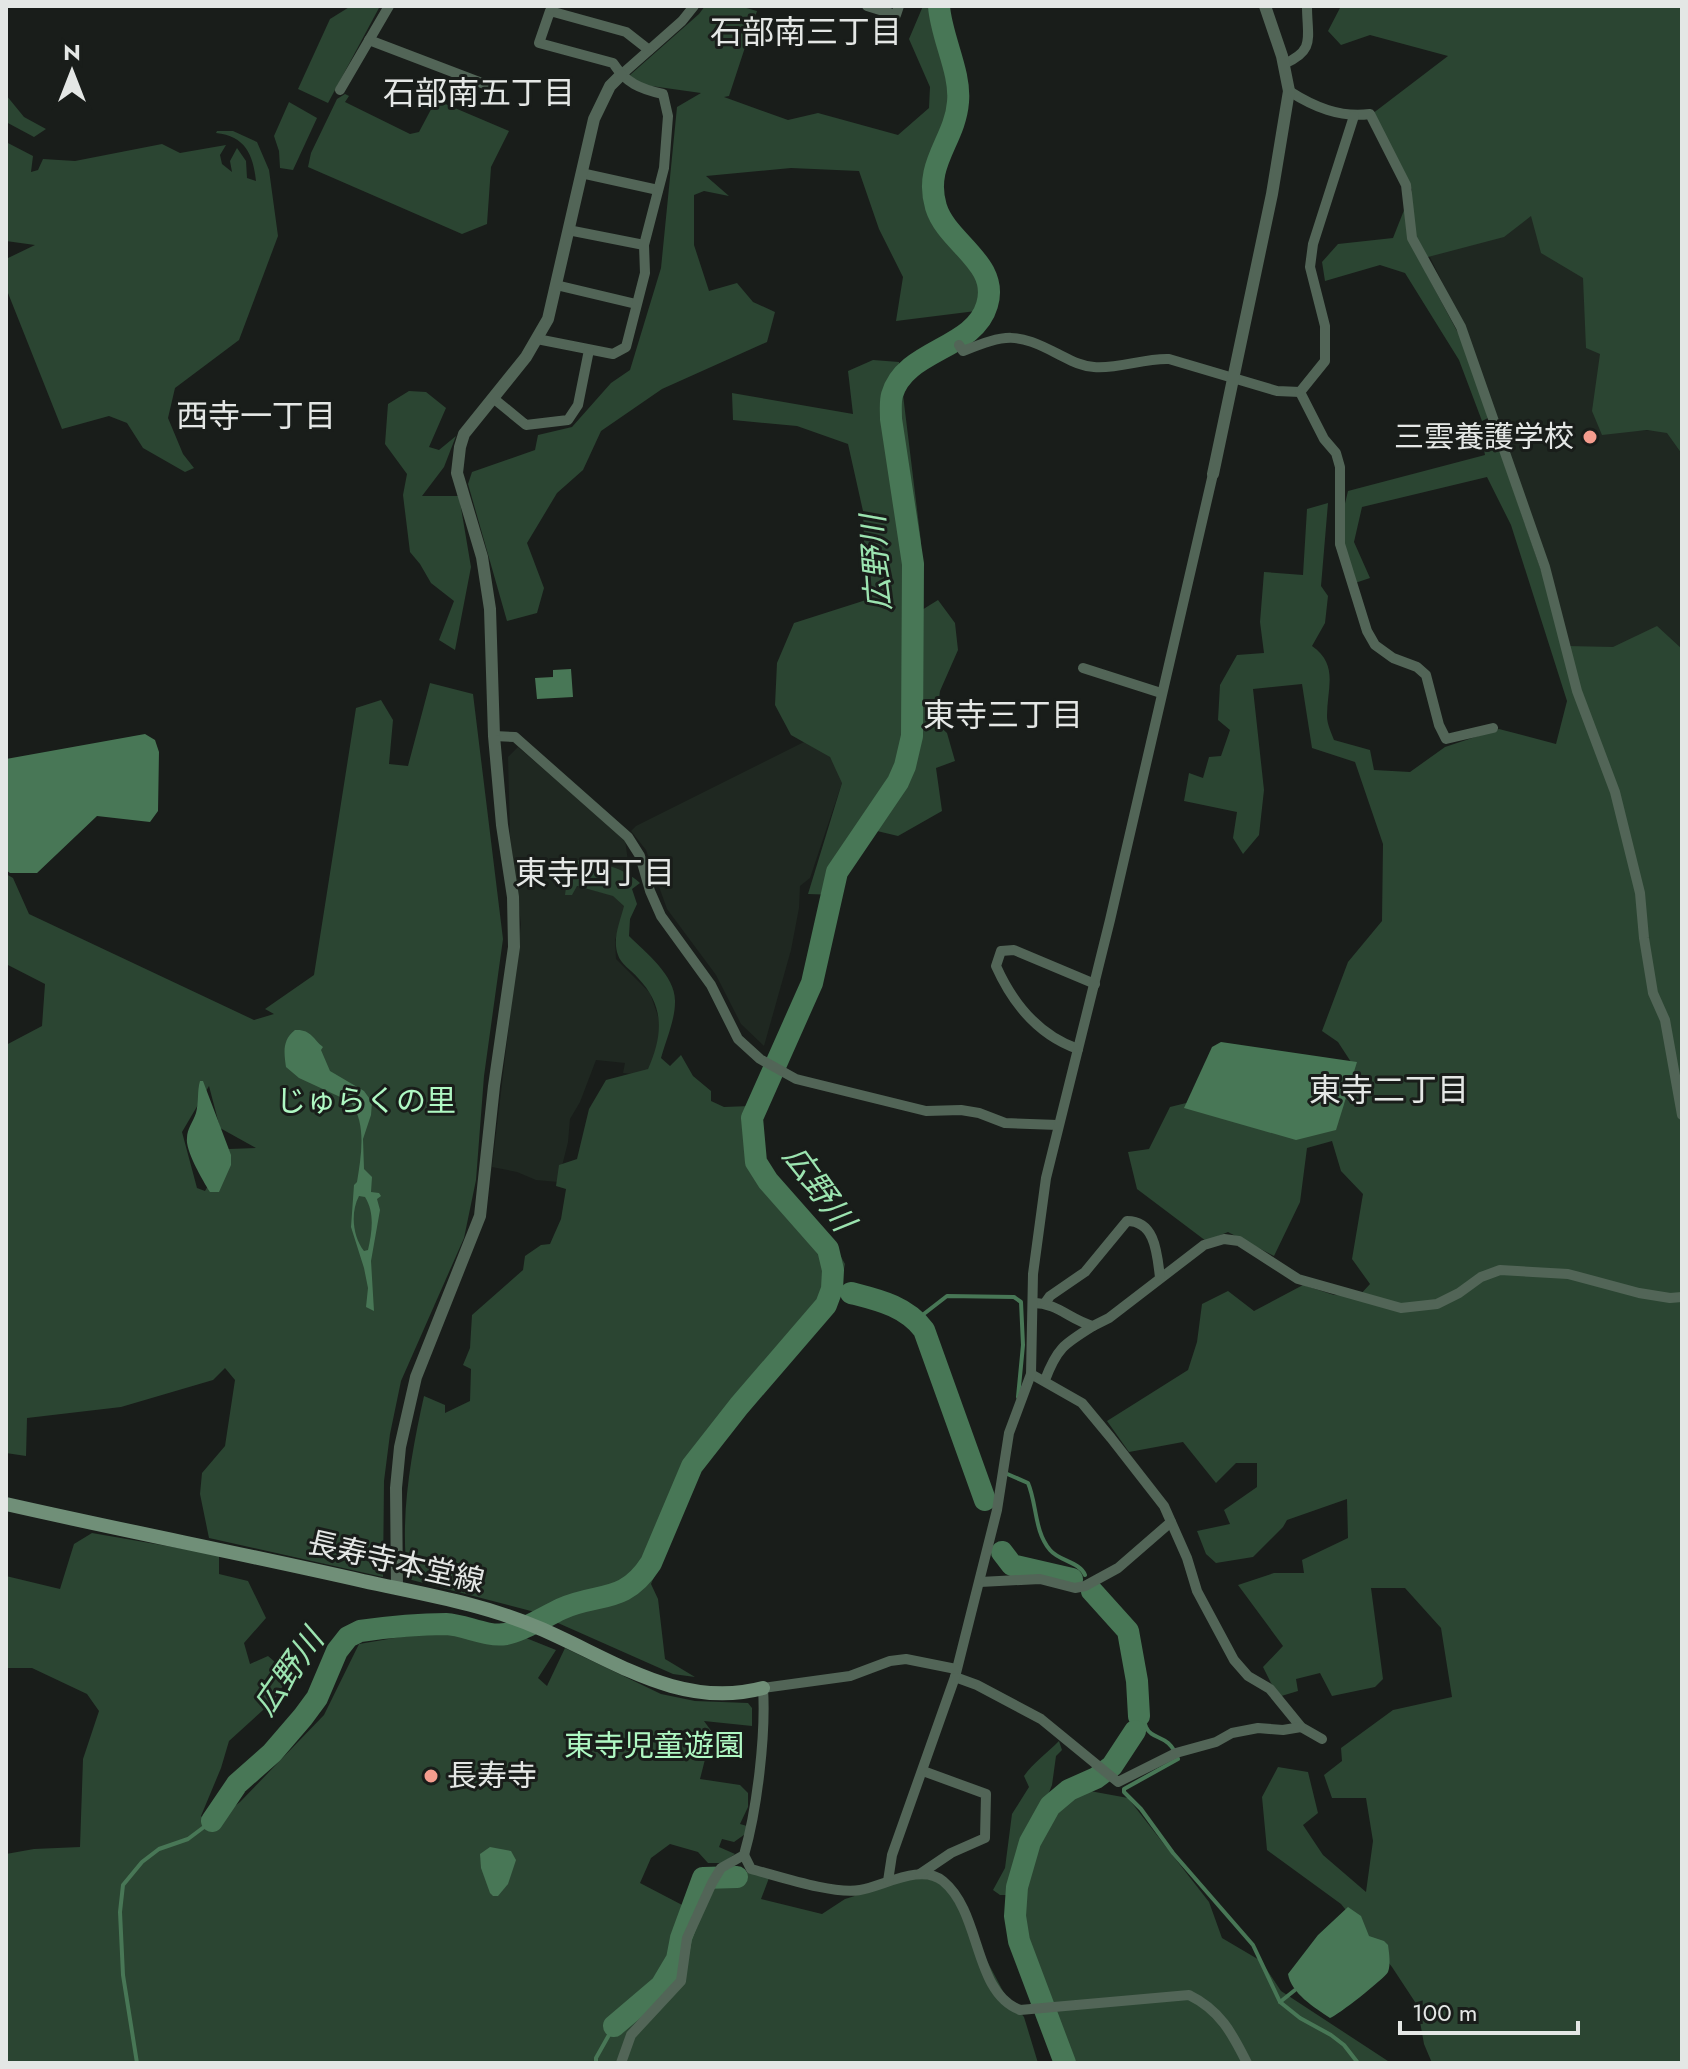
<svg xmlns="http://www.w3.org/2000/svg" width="1688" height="2069" font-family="Jost,'Noto Sans JP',sans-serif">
	<rect width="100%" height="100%" fill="#191d1a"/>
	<g fill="#1f2821">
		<polygon points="1533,213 1586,277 1604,351 1603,431 1672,430 1682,443 1682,655 1572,651 1465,329 1428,253"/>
		<polygon points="810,739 827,752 843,780 810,878 800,886 799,908 791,950 764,1046 741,1024 716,975 667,909 646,850 631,831 636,826"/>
		<polygon points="518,747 625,839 628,862 623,876 568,884 616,896 627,906 615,940 616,959 650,993 662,1028 654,1061 643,1075 623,1073 625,1063 596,1060 580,1102 570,1119 568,1142 558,1182 536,1180 517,1172 492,1167 521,924 510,836 508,757"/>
	</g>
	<g fill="#2b4532" fill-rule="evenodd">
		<polygon points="351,6 380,6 328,103 298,89 330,19"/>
		<path d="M705,6H739L757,11L729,96L724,97L788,120L818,113L898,135L929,108L930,87L909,39L923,6H935C937,39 954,72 950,103C947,124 921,167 923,185C927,223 964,253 982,285L976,311L896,321L903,277L879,229L859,171L791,168L706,176L729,196L704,191L694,195V245L709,291L737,283L753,302L775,312L767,342L662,389L601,431L583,470L557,493L527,543L544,588L537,613L507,621L468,484L472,472L535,450L538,435L572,427L611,383L630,370L661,268L677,107L701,93L637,84L630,75L699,14Z"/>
		<polygon points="1341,6 1682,6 1682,454 1667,433 1647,430 1602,435 1592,411 1600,354 1586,348 1583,278 1541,253 1531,216 1504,237 1428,257 1426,273 1465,346 1488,418 1482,421 1459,360 1405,273 1380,265 1325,281 1322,262 1338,244 1393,238 1412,190 1372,114 1448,56 1370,35 1341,45 1328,31"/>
		<polygon points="345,94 349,96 345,102 410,134 419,132 436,100 509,131 491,167 487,224 462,234 308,167 311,153 337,99"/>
		<polygon points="6,95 24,117 46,129 34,137 6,122"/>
		<polygon points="289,102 317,118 293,170 280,168 279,151 274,136"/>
		<path d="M217,131H233L257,142L269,170L278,236L239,340L175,388L168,418L183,454L194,468L185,472L143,448L127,423L109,416L62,429L6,288V259L35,245L6,241V142L33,156L31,172L38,170L43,159L75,161L162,144L180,153L226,145L220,155L222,164L232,172L230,161L237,148L246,161L247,178L256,181C253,154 245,136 216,133Z"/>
		<polygon points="873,360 899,362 921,542 917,613 938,600 955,623 958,650 940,691 936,723 947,733 955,761 936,768 942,811 898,836 877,831 846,865 837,895 808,894 842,783 830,757 791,735 775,705 777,663 794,623 866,600 863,511 848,444 797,426 733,420 732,393 853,414 848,371"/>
		<polygon points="409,391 426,392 446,408 429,447 439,450 456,436 444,467 422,496 459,496 471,567 455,650 439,640 454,601 431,583 420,564 410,552 403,495 407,474 385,444 388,404"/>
		<path d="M1480,428H1492L1567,646L1613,647L1657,626L1682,649V2063H1432L1424,2044L1417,2005L1392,1967L1341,1904L1267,1850L1262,1797L1278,1767L1308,1772L1318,1813L1303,1825L1323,1855L1366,1892L1373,1841L1366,1798H1332L1324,1775L1342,1761L1341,1748L1393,1710L1452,1697L1441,1628L1405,1588H1371L1383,1679L1375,1687L1332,1696L1320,1673L1296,1679L1298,1691L1278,1697L1263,1667L1283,1646L1238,1585L1274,1573H1304L1302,1560L1348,1538L1347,1499L1287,1520L1283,1527L1253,1557L1216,1563L1206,1554L1197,1531L1230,1524L1224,1510L1257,1487V1463H1236L1216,1483L1183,1442L1129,1452L1107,1421L1188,1370L1197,1342L1202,1304L1228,1291L1254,1311L1303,1285L1334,1295L1359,1296L1370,1284L1352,1259L1363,1194L1341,1171L1332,1141L1307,1148L1300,1202L1274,1256L1228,1232L1206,1241L1137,1189L1128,1152L1149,1149L1170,1107L1351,1062L1338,1042L1322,1031L1348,962L1382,921L1383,844L1355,762L1312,748L1302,684L1253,689L1264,790L1259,835L1243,854L1233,838L1237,812L1184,801L1189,773L1203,778L1209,757L1221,756L1230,730L1218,720L1220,685L1237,655L1264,653L1260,622L1264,572L1303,575L1307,509L1328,503L1321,586L1328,596L1325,623L1312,646C1339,665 1327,688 1327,716C1327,724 1331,732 1334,740L1370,750L1374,770L1410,772L1445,747L1499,729L1556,744L1567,701L1511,525L1487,477L1362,507L1354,542L1370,578L1355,583L1335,545L1348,491L1485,455Z"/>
		<path d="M430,683L473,694L503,939L484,1076L476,1180L464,1238L401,1381L390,1434L384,1481L383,1577L209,1538L200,1494L202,1473L225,1446L235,1380L225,1368L213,1380L121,1407L27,1418L26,1456L6,1453V1045L42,1026L45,984L6,964V874L13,878L29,914L254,1020L274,1014L265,1009L314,975L356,708L381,700L393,720L389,764L408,766ZM209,1086L220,1128L256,1148L229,1149L205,1191L197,1188L182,1132Z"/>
		<path d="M567,859C593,861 621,865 640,883L632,889L637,904L630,919L629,936C646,953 676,976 675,1002C675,1020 666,1040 661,1058L670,1066L681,1055L693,1076L711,1091V1101L724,1107L750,1106L747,1135L758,1173L784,1212L802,1226L830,1237L845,1264L836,1307L702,1461L651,1584L658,1599L665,1659L695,1677L673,1674L531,1611L408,1579C399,1519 411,1455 424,1396L445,1405V1413L470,1401L471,1369L463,1365L470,1348L472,1315L523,1270L525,1256L541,1245L550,1244L561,1219L566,1189L556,1186L559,1165L577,1159L589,1109L606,1080L648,1069C663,1035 665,1006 638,978C632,971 620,963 618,955C612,939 620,922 624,906L613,896L577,886L572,895H565L568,873L553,867Z"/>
		<polygon points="92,1533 219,1555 219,1574 248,1581 266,1618 244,1643 250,1664 268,1656 290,1675 274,1700 229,1741 221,1768 201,1816 211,1825 240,1802 324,1715 359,1644 453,1628 526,1638 556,1650 538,1678 547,1686 565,1648 661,1694 695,1701 748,1703 752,1708 752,1726 704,1721 712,1732 700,1779 740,1785 748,1793 748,1807 740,1824 747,1826 748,1832 734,1842 722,1839 719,1847 735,1854 722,1863 708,1863 698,1852 670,1844 651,1858 640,1883 686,1907 697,1883 735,1869 769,1878 761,1899 822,1914 845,1899 916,1877 942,1882 961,1912 1004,1993 1024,2017 1038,2063 6,2063 6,1854 34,1849 80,1847 83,1759 99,1711 87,1694 32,1668 6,1668 6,1576 60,1589 74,1544"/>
		<path d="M1059,1741L1062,1750L1056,1756L1052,1785L1039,1817L1079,1789L1128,1798L1209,1902L1222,1938L1261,1961L1281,1991L1391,2063H1070L1066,2056L1051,1999L1035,1972L1020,1926L1019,1895H1000L993,1890L1005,1868L1012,1814L1029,1787L1024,1776C1033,1763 1047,1753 1059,1741Z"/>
	</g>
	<g fill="#487756" fill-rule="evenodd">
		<polygon points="571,669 573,697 537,699 535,678 553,677 553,670"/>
		<polygon points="145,734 155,740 159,752 158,811 150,822 97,816 37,873 10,873 6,870 6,759"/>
		<path d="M295,1030C311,1029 313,1039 323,1047L321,1050L330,1071L364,1091L372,1102L371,1115L363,1139L364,1169L372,1177L371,1192L379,1193L381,1196L377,1199L380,1210L371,1261L374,1311L366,1307L368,1288L364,1268L351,1227L354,1185L357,1182C361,1156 367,1125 351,1102L299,1078L286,1067C284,1053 282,1040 295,1030ZM359,1196L365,1197C375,1213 372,1232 368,1250L364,1251C353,1237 350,1213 359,1196Z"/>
		<polygon points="1221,1042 1357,1062 1336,1130 1296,1140 1184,1108 1212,1047"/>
		<path d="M200,1081H203L231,1155V1165L219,1192H210C203,1181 185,1150 187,1138C187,1129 193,1122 196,1113C199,1102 197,1091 200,1081Z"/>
		<polygon points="490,1847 511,1851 516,1860 508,1884 498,1896 493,1896 490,1893 481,1868 480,1854"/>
		<path d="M1348,1907L1361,1916L1369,1936L1384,1941L1388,1945C1389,1952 1391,1965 1388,1972C1384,1979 1337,2016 1330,2018C1315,2008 1291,1993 1288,1974L1318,1935Z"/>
	</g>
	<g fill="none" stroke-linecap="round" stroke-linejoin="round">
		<g stroke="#487756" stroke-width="4">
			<polyline points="832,1289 838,1290"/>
			<polyline points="916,1320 947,1296 1014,1297 1021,1302 1023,1345 1018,1397"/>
			<path d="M1005,1473L1028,1483C1037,1504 1034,1531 1050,1550C1059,1561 1080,1562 1085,1575"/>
			<path d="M1138,1690L1143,1694C1144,1704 1142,1719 1146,1727C1153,1742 1168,1732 1178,1759L1124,1789V1792L1141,1809L1173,1853L1253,1945L1280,2002L1300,2018L1331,2035L1344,2045L1358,2063"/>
			<polyline points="1280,2002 1295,1990"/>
			<polyline points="137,2063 123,1975 120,1912 123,1885 142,1862 159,1849 188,1839 212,1821"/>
			<polyline points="596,2063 596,2058 614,2026"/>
		</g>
		<g stroke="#487756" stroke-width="22">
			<path d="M851,1293C878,1300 906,1306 924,1330L985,1500"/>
			<polyline points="1002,1552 1012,1565 1072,1579"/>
			<polyline points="1092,1591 1128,1631 1137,1681 1139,1716"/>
			<path d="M212,1821L237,1784L272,1753L303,1717L317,1698L337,1651L348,1637L360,1631C388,1627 417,1624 446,1624C466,1625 485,1637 506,1634C525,1630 544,1617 561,1609C598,1592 624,1605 651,1563L692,1466L739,1406L826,1305L832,1289L833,1270L828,1249L768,1181L756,1162L752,1118L812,983L837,872L898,782L905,766L912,736L913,564L891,419C891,411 890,402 892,395C905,349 974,350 987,305C1000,263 947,243 936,207C923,164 955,141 958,102C961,72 941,37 939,6"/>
			<polyline points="614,2026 661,1986 677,1959 681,1938 703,1878 737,1877"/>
			<polyline points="1065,2063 1019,1941 1015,1916 1017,1887 1030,1842 1050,1806 1069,1790 1096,1778 1112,1766 1135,1731"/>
		</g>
		<g stroke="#526557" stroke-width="10">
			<polyline points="867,6 896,15 899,6"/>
			<polyline points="369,40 487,85"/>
			<path d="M1284,64C1316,50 1307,38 1307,6"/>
			<polyline points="621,75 682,21 694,6"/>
			<polyline points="340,90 389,6"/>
			<path d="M1289,91C1314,107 1340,118 1370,114L1406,185L1412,238L1461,327L1545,567L1577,691L1615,792L1640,893L1644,938L1653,993L1665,1020L1682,1115"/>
			<polyline points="581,173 658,190"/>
			<polyline points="568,230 644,245"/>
			<polyline points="556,285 636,304"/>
			<path d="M537,339L613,354L626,347L645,273L644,245L664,168L668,116L663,94C640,89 626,83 613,63L539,43L550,11L626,32L649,50"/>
			<path d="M959,345L963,351C1006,334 1016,332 1058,354C1070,360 1080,366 1094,367C1119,369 1144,358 1169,359L1277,391L1300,392"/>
			<polyline points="1300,392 1324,439 1336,453 1340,467 1340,544 1367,631 1375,645 1393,658 1417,667 1426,675 1439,725 1446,739 1493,728"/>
			<polyline points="1300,392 1325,361 1325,326 1310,267 1313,244 1354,116"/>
			<polyline points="493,398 526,425 568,420 578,405 589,350"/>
			<polyline points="1083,668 1161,693"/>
			<polyline points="494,736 515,737 628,837 640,856 650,891 661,916 711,985 738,1039 760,1059 796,1079 926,1111 961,1110 979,1113 1005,1123 1058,1125"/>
			<path d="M1078,1049C1038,1035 1013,1004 996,966L1001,951L1014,950L1095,984"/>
			<path d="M1033,1303C1058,1303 1070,1320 1093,1326L1109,1318L1204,1245L1224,1239L1239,1241L1298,1279L1401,1308L1437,1304L1459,1293L1481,1277L1500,1270L1568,1274L1639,1293L1670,1298L1682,1297"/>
			<path d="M1045,1303L1050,1296L1085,1272L1127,1221C1156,1221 1157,1255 1160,1277"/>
			<polyline points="1031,1374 1082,1403 1111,1438 1164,1506 1187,1558 1197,1591 1234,1660 1248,1676 1270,1689 1301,1727 1322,1739"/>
			<path d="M1045,1380C1057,1348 1064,1344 1093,1326"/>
			<polyline points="980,1582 1040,1579 1075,1588 1085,1586 1118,1568 1171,1522"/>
			<polyline points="955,1677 977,1685 1041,1719 1118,1782 1176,1753 1216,1742 1232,1733 1258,1728 1283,1730 1301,1727"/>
			<path d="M744,1855L751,1869C778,1876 834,1895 860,1890C884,1886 921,1863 943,1881C982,1913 973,1992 1020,2010L1189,1995C1220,2010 1232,2033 1247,2063"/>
			<polyline points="920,1874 951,1853 985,1838 986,1794 923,1771"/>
			<polyline points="888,1881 892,1855 955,1677 997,1510 1009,1433 1031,1374 1033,1274 1046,1178 1110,920 1213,474"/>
			<path d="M621,2063L631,2035L681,1981L687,1938L712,1883L721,1868L744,1855C757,1810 766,1735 763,1688L850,1676L890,1661L906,1659L956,1669"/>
		</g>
		<g stroke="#526557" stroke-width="12">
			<polyline points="1213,474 1272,194 1289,91 1282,56 1265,6"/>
			<polyline points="397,1588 396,1488 400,1447 416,1377 480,1216 494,1086 514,947 513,897 502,825 494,736 490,609 482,557 457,473 460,447 464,434 526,357 548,319 594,119 610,86 621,75"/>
		</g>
		<path stroke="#708f78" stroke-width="14" d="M6,1504C125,1531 244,1554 363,1581C422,1594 484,1604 539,1628C612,1659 680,1710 763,1688"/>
	</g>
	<g fill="#f59d8e" stroke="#191d1a" stroke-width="3">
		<circle cx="1590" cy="437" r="8"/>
		<circle cx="431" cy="1776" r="8"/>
	</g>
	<g text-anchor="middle" stroke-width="6" stroke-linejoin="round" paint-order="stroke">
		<g font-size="30" fill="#e4e7e5" stroke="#191d1a" text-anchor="end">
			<text x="1574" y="447">三雲養護学校</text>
			<text x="447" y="1786" text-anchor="start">長寿寺</text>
		</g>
		<g font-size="30" fill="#aff8c3" stroke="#191d1a">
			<text x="366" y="1111">じゅらくの里</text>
			<text x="654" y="1756">東寺児童遊園</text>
		</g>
		<g font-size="30" fill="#e4e7e5" stroke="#191d1a">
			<text transform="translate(396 1562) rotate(13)" y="10">長寿寺本堂線</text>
		</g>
		<g font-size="32" fill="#e4e7e5" stroke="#191d1a">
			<text x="806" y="43">石部南三丁目</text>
			<text x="479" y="104">石部南五丁目</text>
			<text x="256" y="427">西寺一丁目</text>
			<text x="1003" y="726">東寺三丁目</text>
			<text x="595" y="884">東寺四丁目</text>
			<text x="1389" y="1101">東寺二丁目</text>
		</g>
		<g font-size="32" font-style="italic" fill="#9ce4b0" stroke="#191d1a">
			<text transform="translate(876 563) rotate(-94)" y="11">広野川</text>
			<text transform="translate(819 1188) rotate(54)" y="11">広野川</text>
			<text transform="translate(288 1672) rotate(-55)" y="11">広野川</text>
		</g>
	</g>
	<rect width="1688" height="2069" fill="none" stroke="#e4e7e5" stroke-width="16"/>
	<g transform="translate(72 72)" stroke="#191d1a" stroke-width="6" paint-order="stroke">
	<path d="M0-6L14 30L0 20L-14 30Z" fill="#e4e7e5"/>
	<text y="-12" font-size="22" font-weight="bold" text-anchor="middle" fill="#e4e7e5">N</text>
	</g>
	<path d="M1400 2021v12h178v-12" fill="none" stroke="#e4e7e5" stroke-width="4"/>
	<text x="1412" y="2021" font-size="24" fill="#e4e7e5" stroke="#191d1a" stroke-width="6" paint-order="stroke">100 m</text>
</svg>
